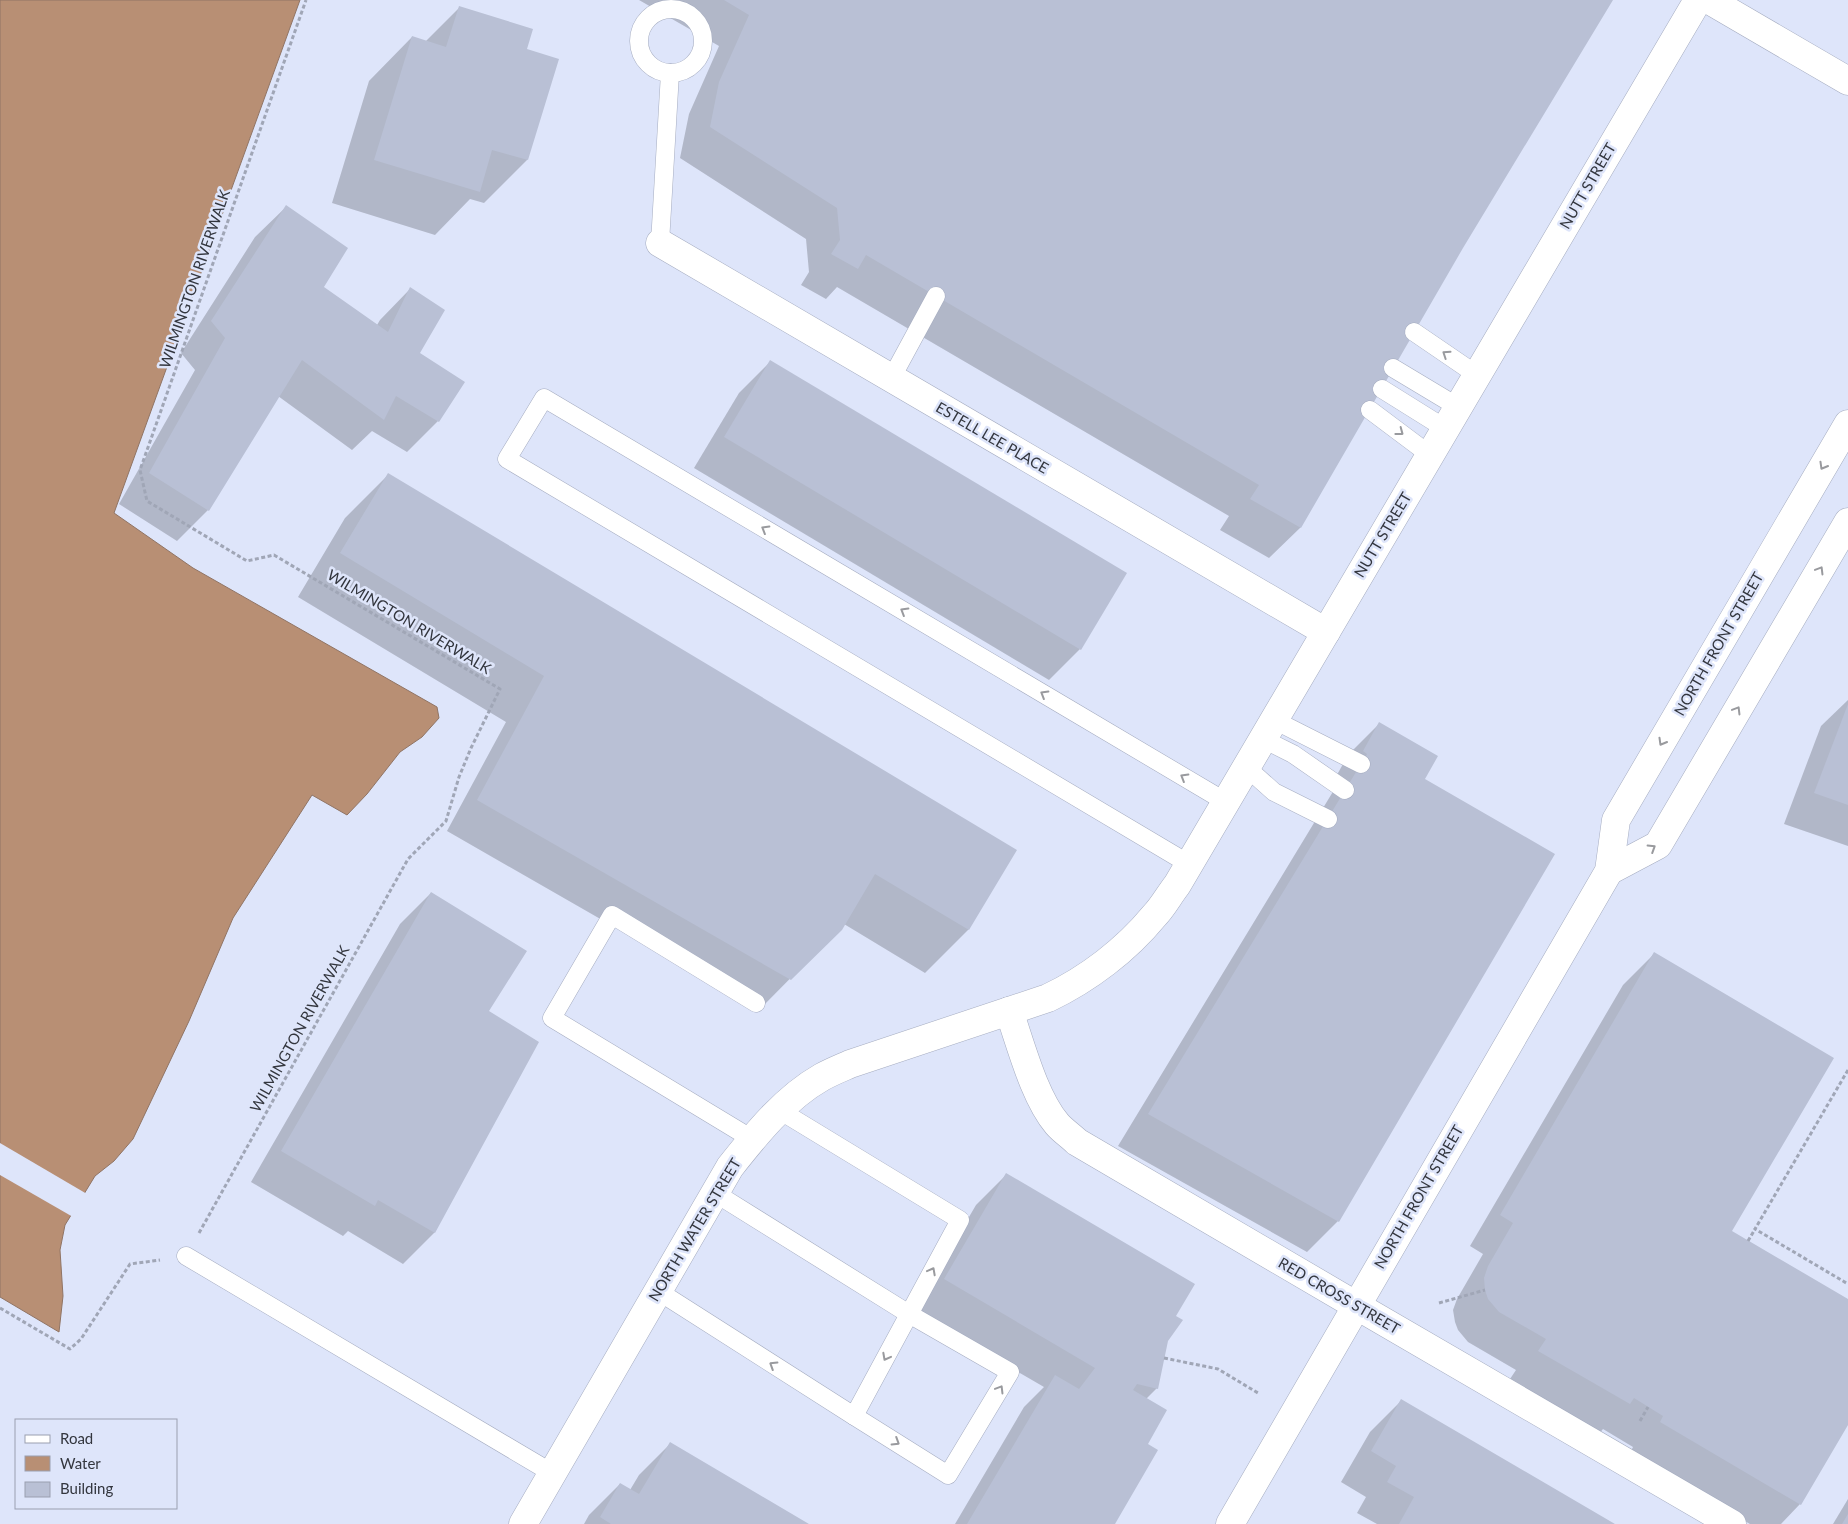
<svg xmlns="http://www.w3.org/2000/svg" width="1848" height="1524" font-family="Lato,sans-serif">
	<rect width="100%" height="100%" fill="#dee5fa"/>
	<polygon fill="#b88f74" stroke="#907464" points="0,0 300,0 114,513 193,568 437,707 439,718 422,737 400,752 367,794 347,815 312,795 233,918 189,1021 133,1139 114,1161 95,1176 65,1225 60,1250 63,1296 59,1332 0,1297"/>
	<polygon fill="#dee5fa" points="0,1143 87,1194 73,1217 0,1175"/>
	<g fill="#0003">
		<polygon points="639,0 1611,0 1462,247 1300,528 1269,558 1220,530 1229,516 837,287 826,299 801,285 809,272 806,239 680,158 689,114 719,46"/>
		<polygon points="459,8 525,50 557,60 527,160 484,203 470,199 435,235 332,203 369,81 412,37 425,42"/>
		<polygon points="286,207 322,287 377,325 380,320 410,289 418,354 438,421 407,452 372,431 352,450 278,396 208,510 177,541 119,504 195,370 181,353 255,237"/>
		<polygon points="770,362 1080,649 1049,680 694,468 739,393"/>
		<polygon points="388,475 1015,851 968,930 925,973 844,924 759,1010 447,831 506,722 298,597 345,518"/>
		<polygon points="1848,700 1848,846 1784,824 1821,726"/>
		<polygon points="1379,724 1423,780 1338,1221 1307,1252 1118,1146 1337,785 1333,782 1348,755"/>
		<polygon points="431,893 487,1012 538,1042 434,1233 403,1264 348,1231 343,1236 251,1182 400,924"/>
		<polygon points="1654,954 1730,1232 1848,1301 1848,1423 1800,1504 1781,1524 1750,1524 1630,1453 1633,1447 1603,1429 1598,1435 1508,1382 1516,1370 1468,1342 1458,1330 1455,1322 1453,1310 1457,1299 1483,1254 1470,1246 1623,985"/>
		<polygon points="1007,1174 1175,1316 1167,1340 1157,1388 1146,1399 1146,1444 1113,1524 955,1524 1024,1407 1044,1387 914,1311 976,1205"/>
		<polygon points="1401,1401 1613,1524 1377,1524 1357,1513 1366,1497 1341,1482 1370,1432"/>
		<polygon points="670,1444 807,1524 584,1524 589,1515 620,1484 630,1490 639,1475"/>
		<polygon points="1848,1499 1848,1524 1833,1524"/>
	</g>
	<g fill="#b9c0d5">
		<polygon points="724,0 1613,0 1463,248 1301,528 1250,499 1259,485 866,255 858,269 831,254 840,240 837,208 710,127 719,82 749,15"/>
		<polygon points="459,6 533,29 527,49 559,59 528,160 492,150 480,192 374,160 412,36 446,47"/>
		<polygon points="286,205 348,248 324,287 388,332 410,287 445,310 420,353 465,382 439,422 396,396 384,420 302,360 209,511 149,473 225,338 211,321"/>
		<polygon points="770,360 1127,573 1081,650 724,437"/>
		<polygon points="388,473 1017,850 969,930 875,874 842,930 791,980 477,800 544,676 340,553"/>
		<polygon points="1848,704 1848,805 1814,793"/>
		<polygon points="1379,722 1438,756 1425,779 1555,854 1339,1222 1148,1114 1367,754 1363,751"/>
		<polygon points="431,892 527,951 489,1011 539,1042 435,1233 378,1200 375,1206 281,1151"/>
		<polygon points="1654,952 1834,1058 1732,1231 1848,1299 1848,1425 1801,1505 1660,1422 1663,1416 1634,1398 1630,1404 1538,1351 1546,1339 1499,1312 1488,1299 1485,1290 1484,1278 1488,1266 1513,1223 1500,1215"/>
		<polygon points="1006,1173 1195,1284 1176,1316 1183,1320 1168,1341 1158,1389 1137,1384 1133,1390 1167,1410 1148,1444 1158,1450 1115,1524 967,1524 1055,1375 1079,1389 1095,1368 944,1279"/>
		<polygon points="1401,1399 1615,1524 1399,1524 1414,1497 1387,1482 1396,1466 1371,1451"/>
		<polygon points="670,1442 809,1524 611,1524 600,1517 620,1483 639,1494"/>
		<polygon points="1848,1514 1848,1524 1842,1524"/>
	</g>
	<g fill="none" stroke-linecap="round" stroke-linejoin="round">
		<defs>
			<g id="service">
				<circle cx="671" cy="41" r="32"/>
				<polyline points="660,243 670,73"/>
				<polyline points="1414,332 1477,375"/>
				<polyline points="1393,368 1458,407"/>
				<polyline points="891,379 936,296"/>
				<polyline points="1382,389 1446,429"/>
				<polyline points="1370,410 1430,455"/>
				<polyline points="1274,720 1361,764"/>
				<polyline points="1263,739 1293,754 1345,790"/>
				<polyline points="1246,767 1274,792 1328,819"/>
				<polyline points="1189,864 507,459 544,398 1226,802"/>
				<polyline points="752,1139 552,1018 612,915 756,1003"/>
				<polyline points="715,1193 909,1314 1010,1372 948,1475 854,1416"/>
				<polyline points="186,1256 552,1473"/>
				<polyline points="658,1291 854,1416 960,1220 779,1110"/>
			</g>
			<g id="minor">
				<polyline points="1709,0 1848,81"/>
				<polyline points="660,243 1326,632"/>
				<path d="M1009,1011C1021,1045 1034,1097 1057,1124C1063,1131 1071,1136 1077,1142L1357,1306"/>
				<path d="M523,1524L730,1167C756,1134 785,1098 822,1077C831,1072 841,1068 850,1064L1048,998C1088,979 1126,950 1154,916C1163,907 1169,895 1177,885L1698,0"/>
			</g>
			<polyline id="tertiary" points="1357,1306 1732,1524"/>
			<g id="secondary">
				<polyline points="1609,871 1658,845 1848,522"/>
				<polyline points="1230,1524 1609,871 1616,820 1848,424"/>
			</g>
		</defs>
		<use href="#service" stroke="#a5acc0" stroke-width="19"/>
		<use href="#minor" stroke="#a5acc0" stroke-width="29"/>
		<use href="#tertiary" stroke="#a5acc0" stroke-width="29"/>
		<use href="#secondary" stroke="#a5acc0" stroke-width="29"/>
		<g stroke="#a0a6b6" stroke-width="3" stroke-dasharray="4 2.5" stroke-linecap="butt">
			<polyline points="1848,1070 1755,1229 1848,1284"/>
			<polyline points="199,1233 408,859 446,821 459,777 471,748 500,689 274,555 247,561 147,501 140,470 306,0"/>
			<polyline points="1748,1241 1755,1229"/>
			<polyline points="1439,1303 1485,1290"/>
			<polyline points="0,1308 70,1349 81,1339 130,1264 160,1260"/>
			<polyline points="1164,1358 1218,1369 1258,1393"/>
			<polyline points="1640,1421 1648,1407"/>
		</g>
		<use href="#service" stroke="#fff" stroke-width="18"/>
		<use href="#minor" stroke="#fff" stroke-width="28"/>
		<use href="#tertiary" stroke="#fff" stroke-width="28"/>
		<use href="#secondary" stroke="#fff" stroke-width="28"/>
	</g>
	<defs><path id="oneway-chevron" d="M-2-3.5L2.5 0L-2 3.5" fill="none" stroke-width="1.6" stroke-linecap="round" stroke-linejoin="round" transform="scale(1.25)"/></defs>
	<g stroke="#999a9e">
		<use href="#oneway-chevron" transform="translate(1446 354) rotate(-146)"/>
		<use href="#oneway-chevron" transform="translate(1400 432) rotate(37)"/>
		<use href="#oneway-chevron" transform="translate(1823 466) rotate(120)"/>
		<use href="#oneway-chevron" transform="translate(765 529) rotate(-149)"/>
		<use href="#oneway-chevron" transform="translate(1820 570) rotate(-59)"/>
		<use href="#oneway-chevron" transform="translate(904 611) rotate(-149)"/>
		<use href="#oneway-chevron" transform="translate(1044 694) rotate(-149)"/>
		<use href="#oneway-chevron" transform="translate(1737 710) rotate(-59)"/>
		<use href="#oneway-chevron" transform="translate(1662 742) rotate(120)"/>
		<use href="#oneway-chevron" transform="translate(1184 777) rotate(-149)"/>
		<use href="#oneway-chevron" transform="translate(1652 848) rotate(-32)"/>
		<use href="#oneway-chevron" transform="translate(932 1271) rotate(-62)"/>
		<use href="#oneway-chevron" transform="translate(886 1357) rotate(118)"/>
		<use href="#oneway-chevron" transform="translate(773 1365) rotate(-148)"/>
		<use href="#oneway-chevron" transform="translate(1000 1389) rotate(-59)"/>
		<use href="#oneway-chevron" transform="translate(896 1442) rotate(32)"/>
	</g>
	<g text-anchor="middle" stroke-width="5" stroke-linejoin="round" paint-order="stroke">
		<g font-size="15" fill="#33363e" stroke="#dee5fa">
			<text transform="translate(1588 186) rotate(-60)" y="5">NUTT STREET</text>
			<text transform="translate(195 279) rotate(-71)" y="5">WILMINGTON RIVERWALK</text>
			<text transform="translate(992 438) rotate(30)" y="5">ESTELL LEE PLACE</text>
			<text transform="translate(1383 535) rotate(-59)" y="5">NUTT STREET</text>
			<text transform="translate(409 622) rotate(31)" y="5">WILMINGTON RIVERWALK</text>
			<text transform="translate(1719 644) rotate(-60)" y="5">NORTH FRONT STREET</text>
			<text transform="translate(300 1029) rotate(-61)" y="5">WILMINGTON RIVERWALK</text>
			<text transform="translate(1419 1197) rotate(-60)" y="5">NORTH FRONT STREET</text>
			<text transform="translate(695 1230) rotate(-59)" y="5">NORTH WATER STREET</text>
			<text transform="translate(1339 1296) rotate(30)" y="5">RED CROSS STREET</text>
		</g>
	</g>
	<rect x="15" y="1419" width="162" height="90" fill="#dee5fa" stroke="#9a9faf"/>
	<rect x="25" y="1435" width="25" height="8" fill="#ffffff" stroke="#9a9faf"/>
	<text x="60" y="1444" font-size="15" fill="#33363e">Road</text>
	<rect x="25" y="1456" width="25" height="15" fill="#b88f74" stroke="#9a9faf"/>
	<text x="60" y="1469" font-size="15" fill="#33363e">Water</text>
	<rect x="25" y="1482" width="25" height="15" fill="#b9c0d5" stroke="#9a9faf"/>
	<text x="60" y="1494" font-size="15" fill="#33363e">Building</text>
</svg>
